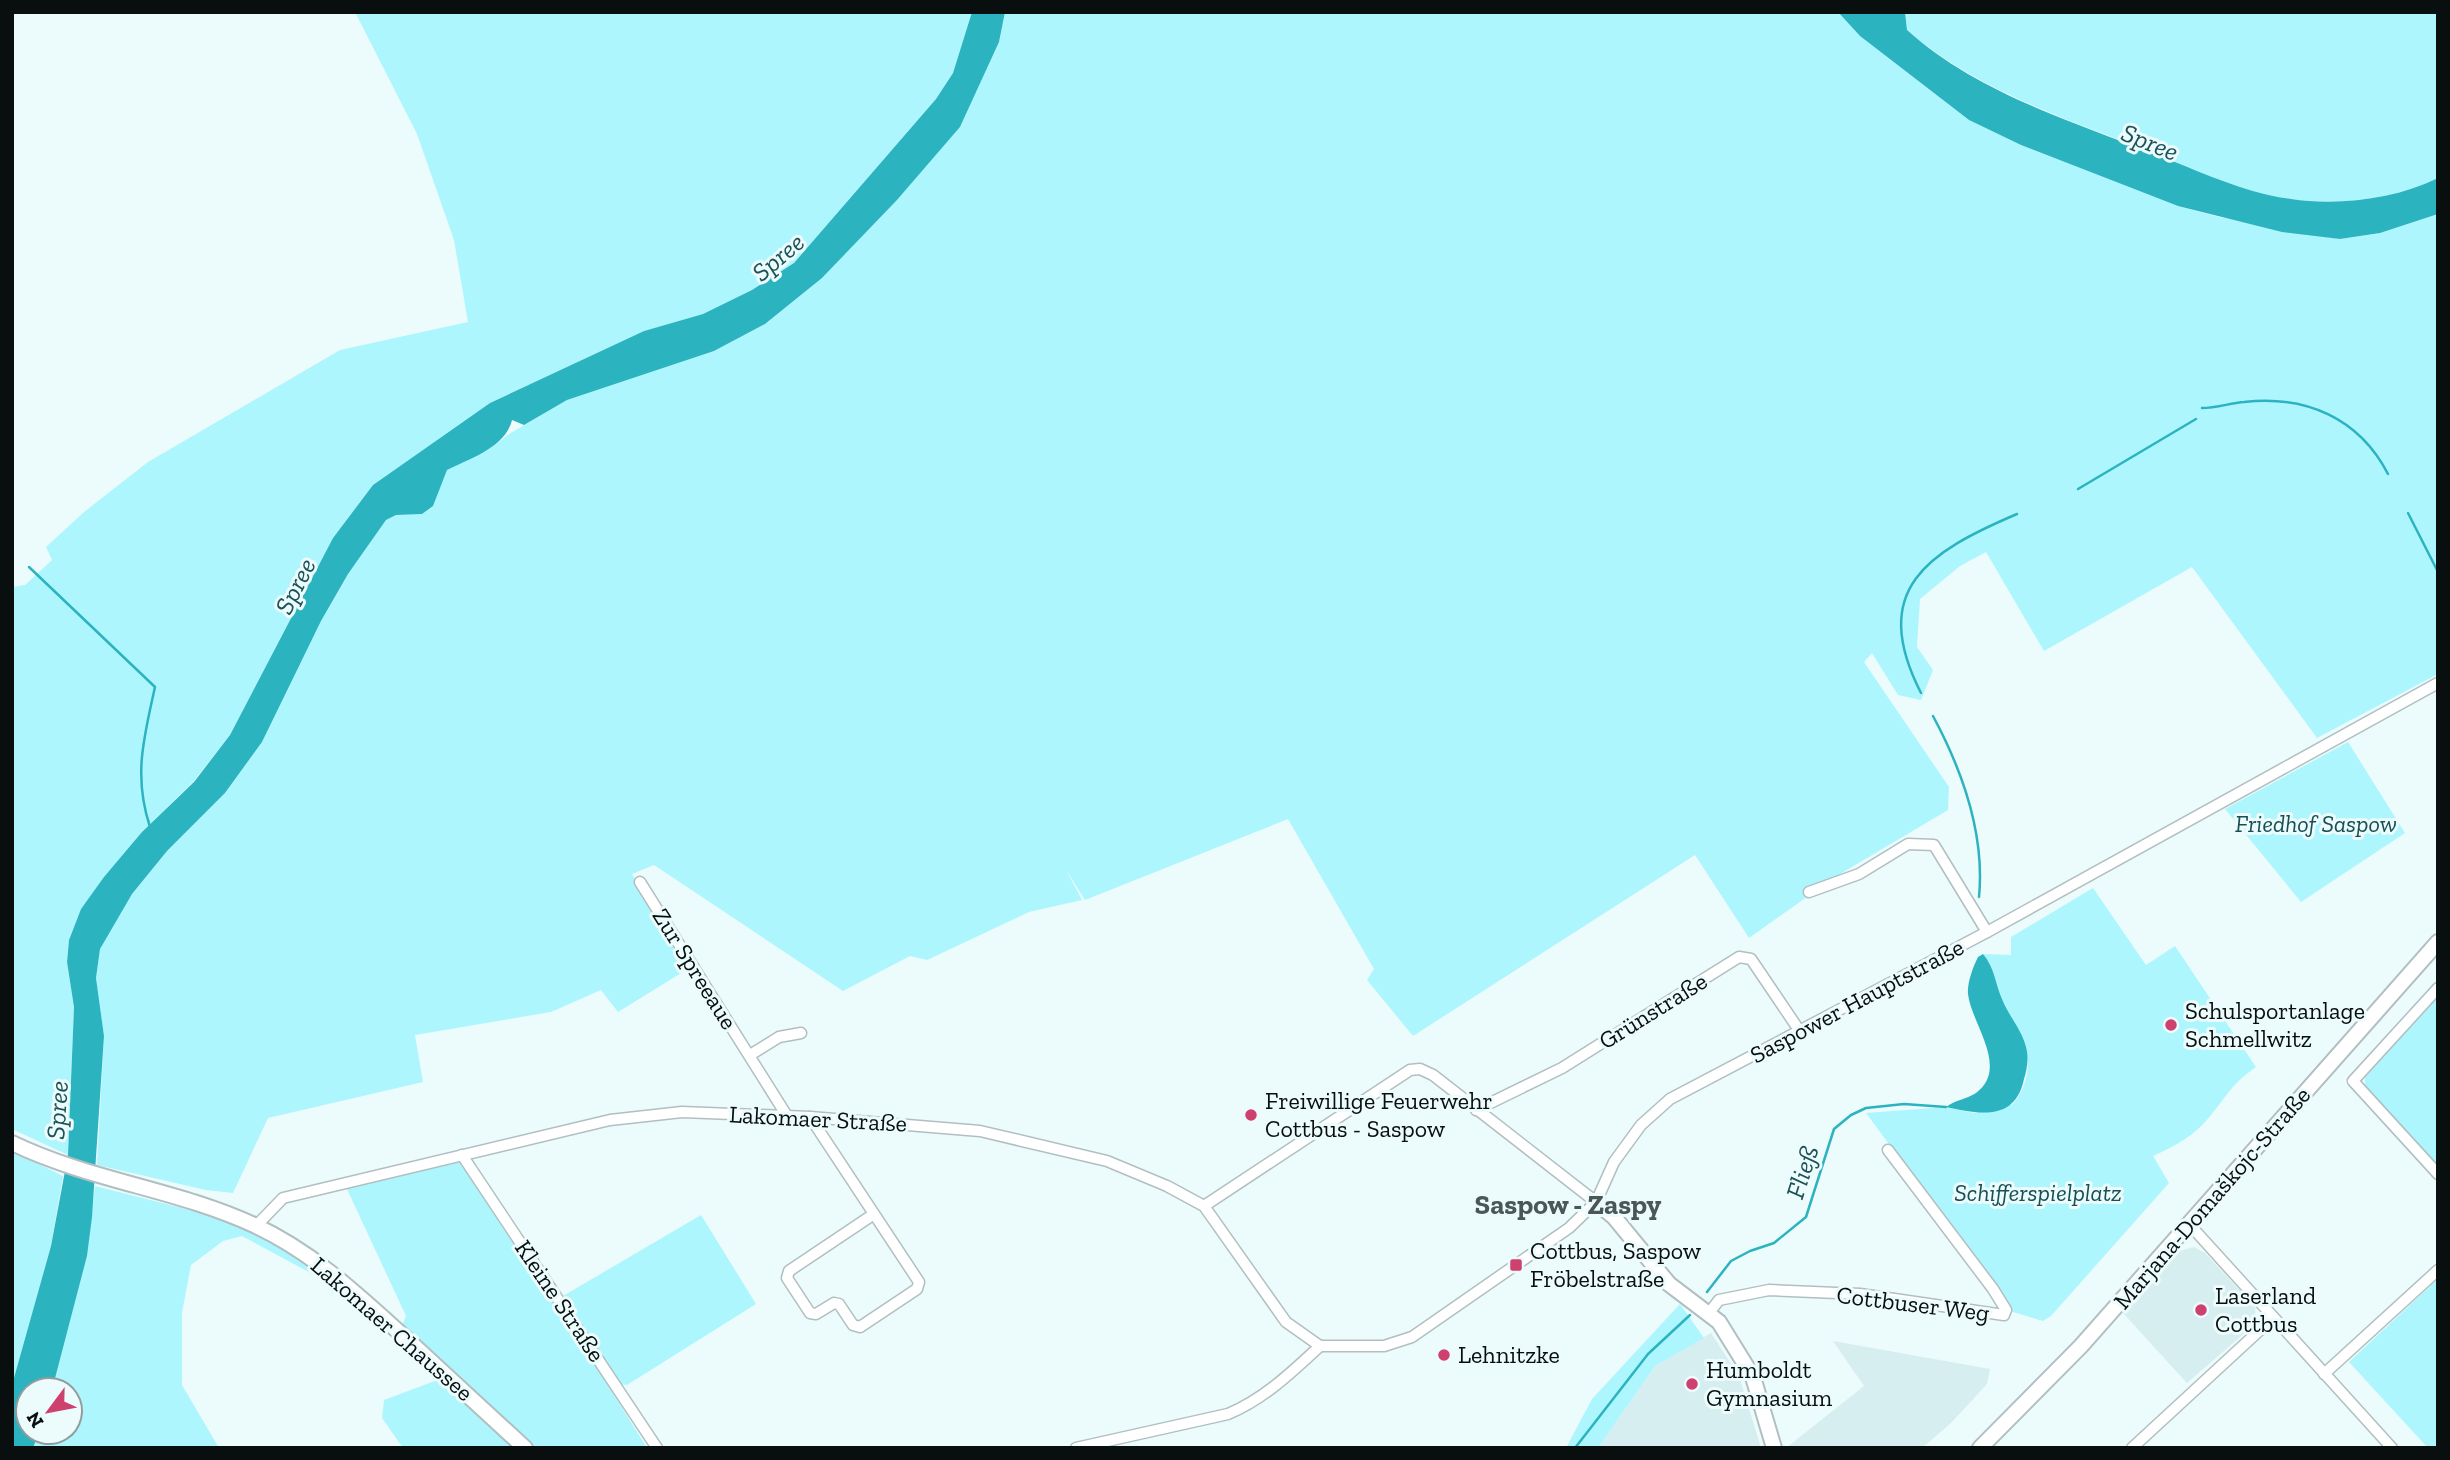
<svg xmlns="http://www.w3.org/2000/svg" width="2450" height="1460" font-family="'Zilla Slab',serif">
	<rect width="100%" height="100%" fill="#ecfbfc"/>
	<g fill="#d7eef1">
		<polygon points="2194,1247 2205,1253 2255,1307 2256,1323 2187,1383 2123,1313 2180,1251"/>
		<polygon points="1711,1333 1739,1376 1761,1448 1598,1448 1655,1366"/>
		<polygon points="1833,1341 1990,1369 1987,1384 1951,1423 1922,1448 1786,1448 1864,1386"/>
	</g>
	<g fill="#aef6fe">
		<polygon points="355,12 972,12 953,73 936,99 794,263 752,290 703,314 644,331 490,403 373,485 333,538 230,735 193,782 142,832 81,909 69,940 67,962 74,1006 68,1155 12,1129 12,587 25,585 52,560 46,547 84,512 148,462 340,350 468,322 454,240 417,134"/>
		<polygon points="1005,12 1838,12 1860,36 1969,120 2021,145 2178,206 2219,217 2340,239 2380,233 2438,214 2438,674 2317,738 2192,567 2044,651 1986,552 1960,566 1920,599 1917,647 1933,670 1921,700 1898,695 1872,653 1864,662 1949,787 1948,810 1835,877 1749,938 1695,855 1413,1036 1367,980 1374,969 1288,819 1085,900 1066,870 1082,900 1029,912 927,960 910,956 843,991 654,865 632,874 691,967 618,1012 601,990 551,1012 415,1035 423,1082 268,1118 233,1193 206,1190 97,1165 104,1036 96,978 100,949 107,933 132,894 167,851 225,793 262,742 321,621 348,574 386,520 396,515 422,514 433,506 446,470 495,445 509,434 567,400 714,351 765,324 822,278 897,200 960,127 999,42"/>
		<path d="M1905,12H2438V178C2396,199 2338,206 2291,199C2244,193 2199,171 2155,154C2070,120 1977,91 1907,30Z"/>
		<polygon points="2348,742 2405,833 2301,902 2225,809"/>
		<path d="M2093,888L2146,965L2175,946L2256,1067C2231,1085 2230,1092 2211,1115C2196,1135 2175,1146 2153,1156L2169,1183L2051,1316L2043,1321L2013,1312L1866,1113L1946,1107L1974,1113L2013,1104C2045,1061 2017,1038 2002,999C1995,983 1995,968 1983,954L2011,955V937Z"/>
		<polygon points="2438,994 2438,1168 2365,1089 2365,1078"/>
		<polygon points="12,1151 63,1176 51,1246 12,1385"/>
		<polygon points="470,1157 563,1296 701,1215 756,1304 627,1385 606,1382 647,1448 531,1448 401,1329 406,1316 346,1187"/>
		<path d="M95,1186C133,1196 172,1205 210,1215C256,1227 299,1257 338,1284L333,1293L318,1277L242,1236L223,1241L191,1265L182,1313V1385L219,1448H33L39,1432H70V1390H52L87,1256Z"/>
		<polygon points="2438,1279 2438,1448 2428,1448 2349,1362"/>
		<polygon points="1680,1304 1704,1338 1655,1366 1598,1448 1566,1448 1592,1399"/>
		<polygon points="440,1379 513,1448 403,1448 382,1418 384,1400"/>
	</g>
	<g fill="#2cb3c0">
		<path d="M972,12H1005L999,42L960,127L897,200L822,278L765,324L714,351L567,400L524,425L512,420C505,448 470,458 447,470L433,506L422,514L396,515L386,520L348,574L321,621L262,742L225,793L167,851L132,894L100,949L96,978L104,1036L92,1217L87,1256L52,1390H28V1432H39L33,1448H12V1385L51,1246L68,1155L74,1007L67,962L69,940L81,909L104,877L142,832L194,782L230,735L333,538L373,485L490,403L644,331L703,314L752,290L794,263L936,99L953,73Z"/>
		<path d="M1838,12H1905L1907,30C1976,92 2070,121 2155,154C2199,171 2244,193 2291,199C2338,206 2396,199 2438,178V214L2380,233L2340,239L2282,232L2178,206L2021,145L1969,120L1860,36Z"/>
		<path d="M1983,954C1995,968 1995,983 2002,999C2008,1015 2022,1030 2026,1047C2029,1057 2027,1070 2024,1079C2015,1122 1979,1114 1946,1107C1955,1100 1967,1099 1976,1093C2010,1068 1971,1023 1968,994C1967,983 1973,967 1978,957Z"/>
	</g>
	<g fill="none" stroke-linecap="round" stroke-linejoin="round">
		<g stroke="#2cb3c0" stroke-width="2.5">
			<path d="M2202,408C2217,408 2230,403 2244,402C2306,395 2359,418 2388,474"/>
			<polyline points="2078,489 2196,419"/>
			<polyline points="2408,513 2438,572"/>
			<path d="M29,567L155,687C144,737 133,776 150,827"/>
			<path d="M1921,693C1868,589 1928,552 2017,514"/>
			<path d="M1933,716C1962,770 1985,835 1979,897"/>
			<polyline points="1707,1292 1731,1261 1750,1251 1774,1243 1806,1217 1834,1129 1851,1115 1866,1108 1904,1104 1946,1107"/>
			<polyline points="1575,1448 1648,1354 1690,1315"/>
		</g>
		<defs>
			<g id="street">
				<polyline points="640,882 787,1116"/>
				<polyline points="1809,892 1859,874 1908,844 1934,845 1987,932"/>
				<polyline points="2438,988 2353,1081 2438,1174"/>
				<polyline points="750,1055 779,1037 801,1033"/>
				<polyline points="1476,1110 1562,1068 1739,957 1751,959 1801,1033"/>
				<polyline points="810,1117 919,1282 917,1289 860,1327 853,1325 839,1304 834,1303 816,1314 810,1313 787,1278 789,1271 874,1214"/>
				<polyline points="462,1155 657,1448"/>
				<polyline points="1204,1206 1410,1070 1420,1069 1433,1075 1596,1202"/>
				<polyline points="2190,1225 2392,1448"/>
				<polyline points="256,1226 283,1198 610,1120 682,1112 810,1117 980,1131 1107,1161 1167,1186 1204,1206 1286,1322 1320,1346"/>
				<polyline points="1709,1313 1719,1300 1769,1290 1860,1294 2004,1315 2006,1310 1993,1289 1888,1150"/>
				<polyline points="1320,1346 1384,1346 1412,1337 1569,1228 1596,1202 1614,1162 1641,1125 1670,1099 1987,932 2438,683"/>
				<polyline points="2324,1374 2438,1270"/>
				<path d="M1076,1448L1228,1414C1264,1399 1292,1372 1320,1346"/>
				<polyline points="2132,1448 2273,1318"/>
			</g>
			<g id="secondary">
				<path d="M12,1143C91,1181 176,1189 254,1225C315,1253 362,1299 411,1343C449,1378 487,1413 525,1448"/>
				<polyline points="1596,1202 1614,1217 1669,1284 1719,1322 1753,1377 1774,1448"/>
				<polyline points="1980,1448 2081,1346 2438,942"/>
			</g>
		</defs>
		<use href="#street" stroke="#b1bfc1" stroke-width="13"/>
		<use href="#secondary" stroke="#b1bfc1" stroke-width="18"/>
		<use href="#street" stroke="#fff" stroke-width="10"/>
		<use href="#secondary" stroke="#fff" stroke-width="14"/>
	</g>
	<g fill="#ce406d" stroke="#ecfbfc" stroke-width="2.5">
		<circle cx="2171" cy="1025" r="7"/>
		<circle cx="1251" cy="1115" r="7"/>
		<rect x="1509" y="1258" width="14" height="14" rx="3.5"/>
		<circle cx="2201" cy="1310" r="7"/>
		<circle cx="1444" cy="1355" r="7"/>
		<circle cx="1692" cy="1384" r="7"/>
	</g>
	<g text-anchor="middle" stroke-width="6" stroke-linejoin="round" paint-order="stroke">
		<g font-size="24" font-style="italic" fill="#184f54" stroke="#ecfbfc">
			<text x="2316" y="832">Friedhof Saspow</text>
			<text x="2038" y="1201">Schifferspielplatz</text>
		</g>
		<g font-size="24" fill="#090e0e" stroke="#ecfbfc">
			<text transform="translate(695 969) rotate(58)" y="8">Zur Spreeaue</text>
			<text transform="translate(1857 1001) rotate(-28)" y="8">Saspower Hauptstraße</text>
			<text transform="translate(1653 1011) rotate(-32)" y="8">Grünstraße</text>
			<text transform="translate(818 1119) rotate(3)" y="8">Lakomaer Straße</text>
			<text transform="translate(2212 1198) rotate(-49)" y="8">Marjana-Domaškojc-Straße</text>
			<text transform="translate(560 1301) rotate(56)" y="8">Kleine Straße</text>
			<text transform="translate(1913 1304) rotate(7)" y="8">Cottbuser Weg</text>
			<text transform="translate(392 1329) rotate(41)" y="8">Lakomaer Chaussee</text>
		</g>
		<g font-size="24" fill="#090e0e" stroke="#ecfbfc" text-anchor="start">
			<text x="2185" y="1019">Schulsportanlage<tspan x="2185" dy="28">Schmellwitz</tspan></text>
			<text x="1265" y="1109">Freiwillige Feuerwehr<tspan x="1265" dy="28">Cottbus - Saspow</tspan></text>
			<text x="1530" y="1259">Cottbus, Saspow<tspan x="1530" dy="28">Fröbelstraße</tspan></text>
			<text x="2215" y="1304">Laserland<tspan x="2215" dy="28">Cottbus</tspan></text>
			<text x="1458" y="1363">Lehnitzke</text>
			<text x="1706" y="1378">Humboldt<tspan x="1706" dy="28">Gymnasium</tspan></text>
		</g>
		<g font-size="26" font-style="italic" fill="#1c5257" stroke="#ecfbfc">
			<text transform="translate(2150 142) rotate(22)" y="9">Spree</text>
			<text transform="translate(778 257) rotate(-40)" y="9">Spree</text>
			<text transform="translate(295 586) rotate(-63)" y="9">Spree</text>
			<text transform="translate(57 1110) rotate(-86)" y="9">Spree</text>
			<text transform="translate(1802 1172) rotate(-72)" y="9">Fließ</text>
		</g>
		<g font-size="28" font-weight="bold" fill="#4a5657" stroke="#ecfbfc">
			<text x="1568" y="1214">Saspow - Zaspy</text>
		</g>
	</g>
	<rect width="2450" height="1460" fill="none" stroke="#090e0e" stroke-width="28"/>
	<g transform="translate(49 1411) rotate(238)"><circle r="33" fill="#ecfbfc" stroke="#919c9d" stroke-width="2"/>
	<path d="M0-5L12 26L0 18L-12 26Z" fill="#ce406d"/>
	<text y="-10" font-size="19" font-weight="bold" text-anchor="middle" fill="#090e0e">N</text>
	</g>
</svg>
